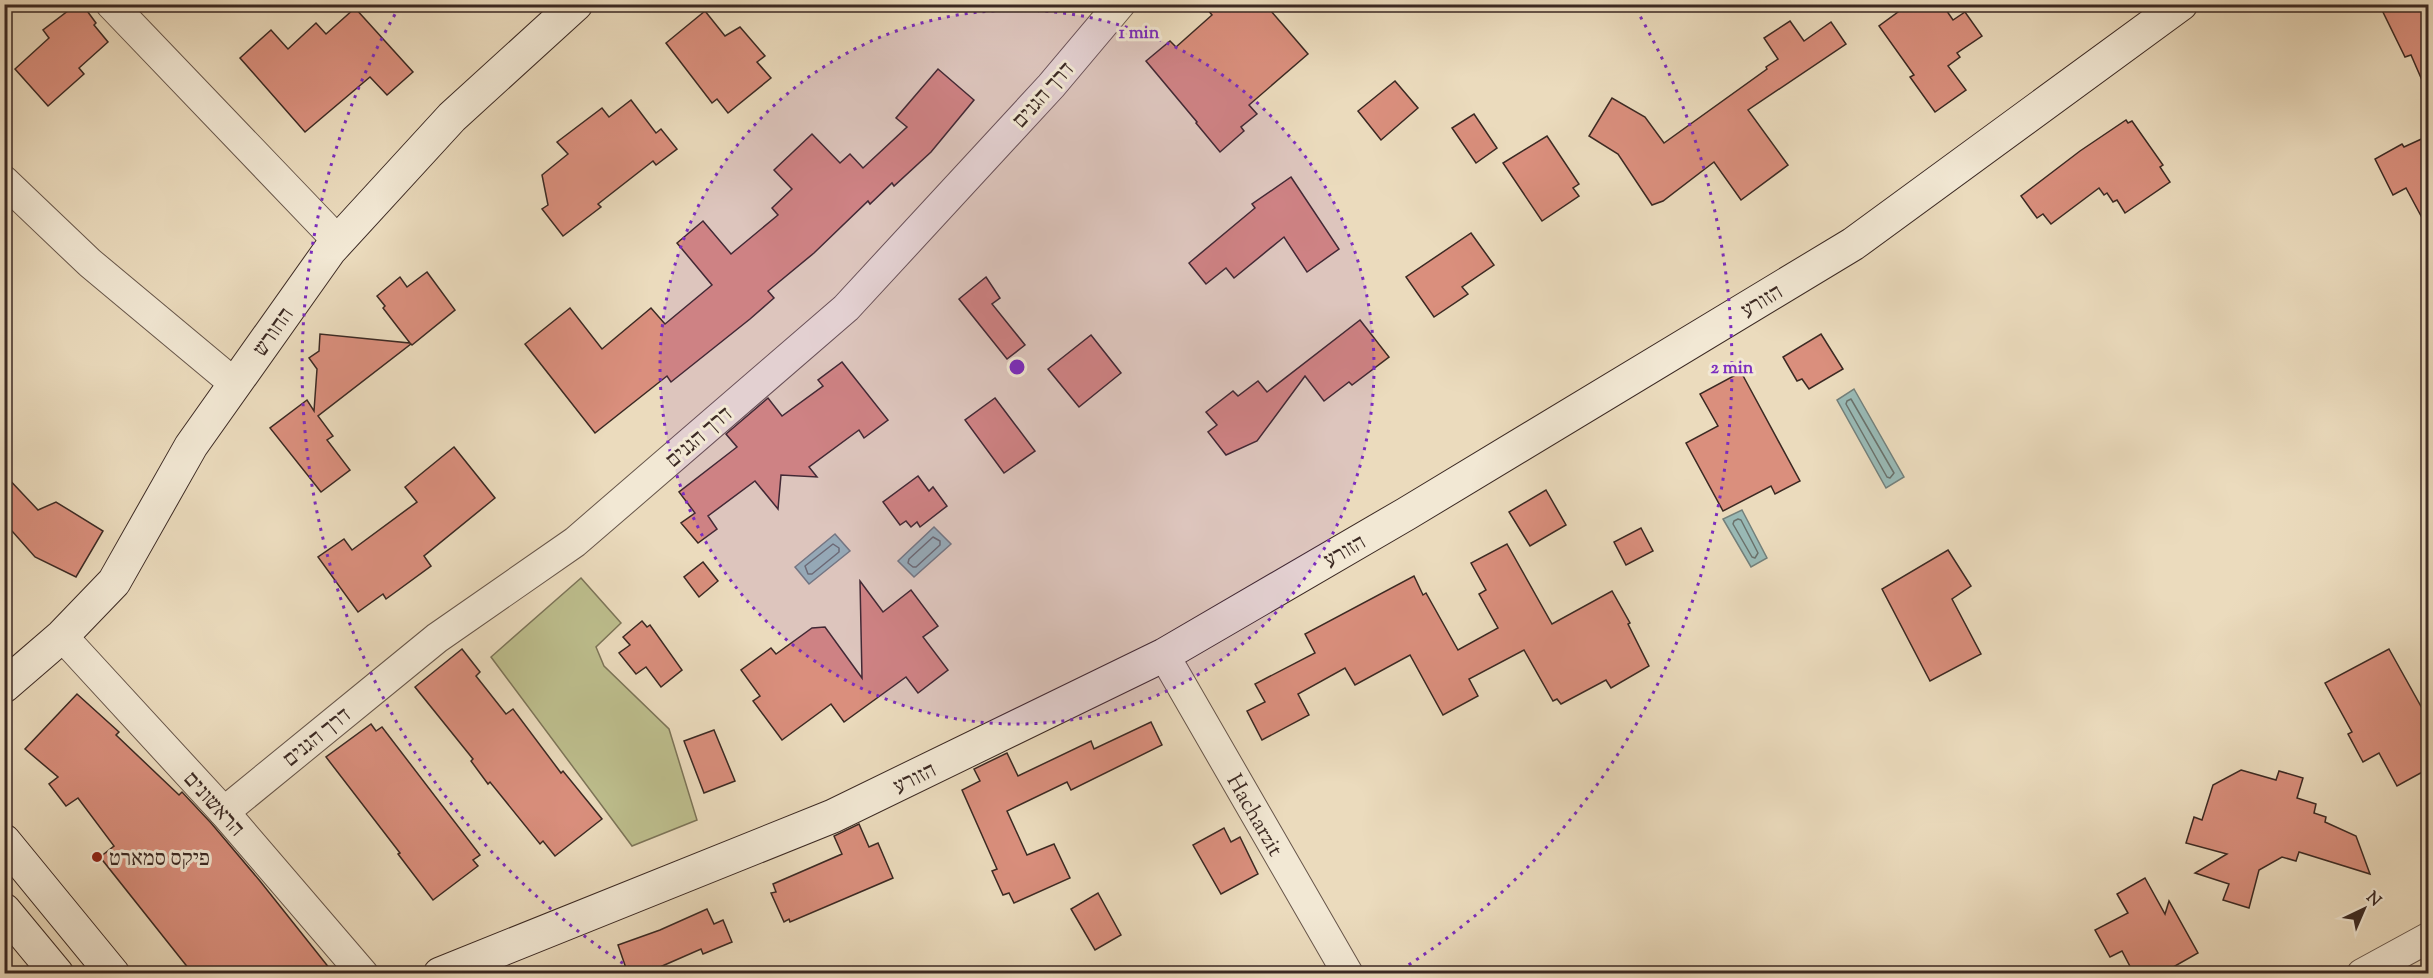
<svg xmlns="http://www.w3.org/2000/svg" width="2433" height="978" font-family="'Sorts Mill Goudy','Frank Ruhl Libre',serif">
	<rect width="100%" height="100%" fill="#ebdbbd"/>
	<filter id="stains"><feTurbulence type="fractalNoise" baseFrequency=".00333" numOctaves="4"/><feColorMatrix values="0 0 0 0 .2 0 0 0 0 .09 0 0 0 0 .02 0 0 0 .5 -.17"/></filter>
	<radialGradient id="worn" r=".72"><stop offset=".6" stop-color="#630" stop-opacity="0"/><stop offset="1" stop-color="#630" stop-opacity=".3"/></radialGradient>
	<polygon fill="#bdbe8d" stroke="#7c7458" stroke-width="1.5" points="581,578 621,623 596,647 604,666 669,729 697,820 632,846 491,657"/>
	<g fill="#99bab6" stroke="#73807b" stroke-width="1.5">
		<polygon points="1854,389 1904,477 1886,488 1837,400"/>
		<polygon points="1742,510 1767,558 1751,567 1723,519"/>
		<polygon points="934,527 951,544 914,577 898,561"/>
		<polygon points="835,534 850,551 809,584 795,567"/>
	</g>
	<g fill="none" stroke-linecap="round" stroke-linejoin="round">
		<g stroke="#6a726c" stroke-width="1.5">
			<polygon points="1851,399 1894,473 1890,478 1887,477 1846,404 1847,401"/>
			<polygon points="1738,519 1741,520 1758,553 1755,558 1752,557 1733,524 1734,521"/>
			<polygon points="933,537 940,541 940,545 916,567 913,567 908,563 909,559"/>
			<polygon points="833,544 839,548 839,552 812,574 808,574 805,566"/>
		</g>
	</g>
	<g fill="#da8f7d" stroke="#3b2923" stroke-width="1.5">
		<polygon points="77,4 82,4 96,23 94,25 108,42 79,68 84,74 48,106 15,69 49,38 43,30"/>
		<polygon points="1203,4 1265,4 1308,54 1249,105 1257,114 1241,127 1244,131 1220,152 1196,123 1197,122 1146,61 1170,41 1176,47 1212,15"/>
		<polygon points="1909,4 1942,4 1953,20 1965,12 1982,36 1957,53 1960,57 1948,66 1966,90 1935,112 1910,77 1914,75 1879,26"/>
		<polygon points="2379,4 2423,4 2428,15 2428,94 2411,55 2405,57"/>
		<polygon points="355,8 413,72 387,95 370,77 305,132 240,58 271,30 288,49 316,23 326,34"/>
		<polygon points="705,11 725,36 740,27 765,56 757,62 771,78 728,113 717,99 712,103 666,43"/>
		<polygon points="1790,21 1804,41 1831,22 1846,44 1748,110 1788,165 1741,200 1714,162 1663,201 1652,205 1618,154 1589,136 1612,98 1645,117 1664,143 1767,69 1766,67 1778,59 1764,38"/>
		<polygon points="938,69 974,100 931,152 894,186 892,183 870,204 868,201 814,253 768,291 774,298 750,319 671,382 667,376 595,433 525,344 570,308 602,349 651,308 665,324 712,285 677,243 703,221 731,254 778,215 772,208 792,189 774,170 812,134 840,163 850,154 863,168 907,127 896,118"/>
		<polygon points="1395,81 1418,108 1381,140 1358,111"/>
		<polygon points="631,100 656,133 661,129 677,149 656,165 653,161 598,204 601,207 563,236 542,209 548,205 542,175 568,154 557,142 602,108 609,117"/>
		<polygon points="1474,114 1497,148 1476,163 1452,128"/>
		<polygon points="2126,120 2128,123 2132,121 2163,165 2160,167 2170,182 2125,213 2117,200 2113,202 2107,193 2104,195 2099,188 2051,224 2043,214 2037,218 2021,196 2080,151"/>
		<polygon points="1547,136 1579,184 1573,188 1579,196 1542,221 1503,163"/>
		<polygon points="2428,136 2428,229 2406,188 2393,195 2375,159 2402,144 2404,147"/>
		<polygon points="1291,177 1339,249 1307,272 1284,237 1234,278 1226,268 1206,284 1189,263 1255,208 1252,204"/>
		<polygon points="1471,233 1494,265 1462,287 1468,294 1434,317 1406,277"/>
		<polygon points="427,272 455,310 412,345 411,344 318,416 333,436 327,440 350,470 321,492 270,428 307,400 314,411 317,369 309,358 319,351 320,334 410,343 383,308 385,306 377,296 400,277 407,287"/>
		<polygon points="986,277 1000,298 992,304 1025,345 1007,359 959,299"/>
		<polygon points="1360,320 1389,357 1352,385 1349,382 1324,401 1305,376 1257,441 1226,455 1208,432 1217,425 1206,412 1233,391 1238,396 1258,381 1267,392"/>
		<polygon points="1821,334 1843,369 1809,389 1802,379 1797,381 1783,357"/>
		<polygon points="1091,335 1121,373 1079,407 1048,369"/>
		<polygon points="842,362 888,420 864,438 859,430 809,467 817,477 781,475 778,509 755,481 708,516 717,529 698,543 681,523 695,513 679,492 737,447 726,434 768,398 782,416 823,386 818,380"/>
		<polygon points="1741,372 1800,481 1775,494 1771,486 1723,511 1686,443 1718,426 1700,394"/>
		<polygon points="995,398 1035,451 1004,473 965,420"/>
		<polygon points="454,447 495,498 424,556 431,566 386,599 383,594 358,612 318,557 344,539 352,550 417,502 405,487"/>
		<polygon points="4,474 38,510 56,502 103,531 76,577 35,557 4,522"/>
		<polygon points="918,476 929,491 933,487 947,506 920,527 917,522 911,527 906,521 900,525 883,502"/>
		<polygon points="1546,490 1566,525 1530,546 1509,512"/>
		<polygon points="1641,528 1653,551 1626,565 1614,542"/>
		<polygon points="1507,544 1552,624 1612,591 1630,623 1628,624 1649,666 1611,688 1606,680 1561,704 1557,699 1553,701 1524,650 1469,679 1478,696 1443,715 1410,655 1355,685 1345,668 1298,694 1309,715 1262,740 1247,711 1265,702 1255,684 1315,653 1305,634 1414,576 1423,595 1426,593 1458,650 1498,628 1479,594 1486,590 1471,563"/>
		<polygon points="1948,550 1971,586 1952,599 1981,654 1930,681 1882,589"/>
		<polygon points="703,562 718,581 699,597 684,577"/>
		<polygon points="860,581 883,612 911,590 938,626 923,637 948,670 918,693 906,677 844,722 831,704 782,740 753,701 760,696 741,670 771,648 776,654 812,628 825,627 862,678"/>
		<polygon points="642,621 647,627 650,625 682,670 661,687 646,667 636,674 619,653 630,645 623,637"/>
		<polygon points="462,649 480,672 476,676 506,714 513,709 561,773 563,771 602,819 555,856 543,841 540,844 490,782 488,784 471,761 473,759 415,687"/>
		<polygon points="2389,649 2428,719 2428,769 2397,786 2379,753 2363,762 2348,734 2352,732 2325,683"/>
		<polygon points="77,694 119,732 116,735 179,795 182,792 211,823 260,881 334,974 193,974 100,857 114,846 78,798 66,806 49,784 58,777 25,749"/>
		<polygon points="1151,722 1162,745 1071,790 1067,782 1007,811 1027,855 1054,844 1070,878 1014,903 1009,893 1003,895 992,871 997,869 962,790 980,781 974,769 1007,753 1018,776 1091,741 1094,749"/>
		<polygon points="371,724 376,731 382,727 480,855 473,860 478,866 433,900 398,854 400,853 326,757"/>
		<polygon points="714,730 735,781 704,793 684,741"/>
		<polygon points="2241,770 2276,780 2279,771 2303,778 2297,798 2316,804 2314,813 2326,817 2325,822 2356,836 2370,874 2299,852 2296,861 2282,857 2259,870 2249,908 2223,900 2229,884 2195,873 2227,854 2186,843 2194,817 2202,820 2213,785"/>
		<polygon points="859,824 869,847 878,843 893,878 790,922 789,919 784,922 771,893 776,892 773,884 842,854 834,836"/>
		<polygon points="1224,828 1231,842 1240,837 1258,874 1221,894 1193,845"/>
		<polygon points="2145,878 2165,914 2169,901 2198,953 2161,974 2134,974 2122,951 2110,957 2095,930 2128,913 2117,894"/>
		<polygon points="1098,893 1121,935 1095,950 1071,909"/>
		<polygon points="707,909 714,924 723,920 732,942 703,954 701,949 660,967 663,974 628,974 618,945 660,930"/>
	</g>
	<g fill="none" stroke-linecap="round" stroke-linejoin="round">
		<defs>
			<g id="street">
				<polyline points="111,4 338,241"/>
				<polyline points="4,181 90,263 235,384"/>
				<polyline points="62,636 224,812 363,974"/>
				<path id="s1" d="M1164,655L1348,974"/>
				<polyline points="224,812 437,638 575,542 846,308 1051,86 1120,4"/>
				<polyline points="2362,974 2428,938"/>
			</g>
			<g id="secondary">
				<polyline points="4,686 62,636 114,582 191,446 330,250 452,117 576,4"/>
				<polyline points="4,841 113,974"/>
				<polyline points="4,910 57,974"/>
				<polyline points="440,974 833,816 1164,655 1406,514 1853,244 2181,4"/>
			</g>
		</defs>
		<use href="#street" stroke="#67564a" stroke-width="32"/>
		<use href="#secondary" stroke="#3b2923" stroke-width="35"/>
		<use href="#street" stroke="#f2e8d4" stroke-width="30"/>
		<use href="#secondary" stroke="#f2e8d4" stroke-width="33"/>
	</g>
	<circle cx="1017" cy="367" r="357" fill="#7b2cbf" fill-opacity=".12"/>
	<g fill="none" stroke="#7b2cbf" stroke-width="3" stroke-dasharray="3 6">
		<circle cx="1017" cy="367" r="357"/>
		<path d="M638 973A715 715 0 0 1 398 9M1636 9A715 715 0 0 1 1396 973"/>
	</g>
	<circle fill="#8f2418" stroke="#f2e8d4" stroke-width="2" cx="97" cy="857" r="6"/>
	<g text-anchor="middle" stroke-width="6" stroke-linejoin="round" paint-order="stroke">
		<g font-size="22" fill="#3b2923" stroke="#f2e8d4">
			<text transform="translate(1042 94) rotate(-48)" y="8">דרך הגנים</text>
			<text transform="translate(1761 300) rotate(-31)" y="8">הזורע</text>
			<text transform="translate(272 331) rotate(-55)" y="8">החורש</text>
			<text transform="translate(698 436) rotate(-41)" y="8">דרך הגנים</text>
			<text transform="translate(1344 550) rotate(-30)" y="8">הזורע</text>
			<text transform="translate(316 736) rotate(-39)" y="8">דרך הגנים</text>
			<text transform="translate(914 777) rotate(-26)" y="8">הזורע</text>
			<text transform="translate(215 803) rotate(48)" y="8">הראשונים</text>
			<text dy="8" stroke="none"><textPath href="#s1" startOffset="184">Hacharzit</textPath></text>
		</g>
		<g font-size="22" fill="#3b2923" stroke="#f2e8d4" text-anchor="start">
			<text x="109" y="865">פיקס סמארט</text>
		</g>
	</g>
	<circle cx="1017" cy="367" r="9" fill="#7b2cbf" stroke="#f2e8d4" stroke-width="3"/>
	<g font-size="18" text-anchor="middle" font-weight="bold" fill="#7b2cbf" stroke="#f2e8d4" stroke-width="6" stroke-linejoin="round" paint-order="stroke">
		<text x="1139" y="38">1 min</text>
		<text x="1732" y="373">2 min</text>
	</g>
	<rect width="2433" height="978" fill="none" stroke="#ebdbbd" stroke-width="24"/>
	<rect x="6" y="6" width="2421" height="966" fill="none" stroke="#3b2923" stroke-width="3"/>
	<rect x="12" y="12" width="2409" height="954" fill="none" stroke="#3b2923" stroke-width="1.5"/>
	<g transform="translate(2364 909) rotate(44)" stroke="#f2e8d4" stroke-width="4.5" paint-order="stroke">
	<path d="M0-4.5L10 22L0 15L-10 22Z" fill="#3b2923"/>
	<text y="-9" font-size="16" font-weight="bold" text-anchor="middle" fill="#3b2923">N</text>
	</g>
	<rect width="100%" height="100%" filter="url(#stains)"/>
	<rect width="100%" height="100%" fill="url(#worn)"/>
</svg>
